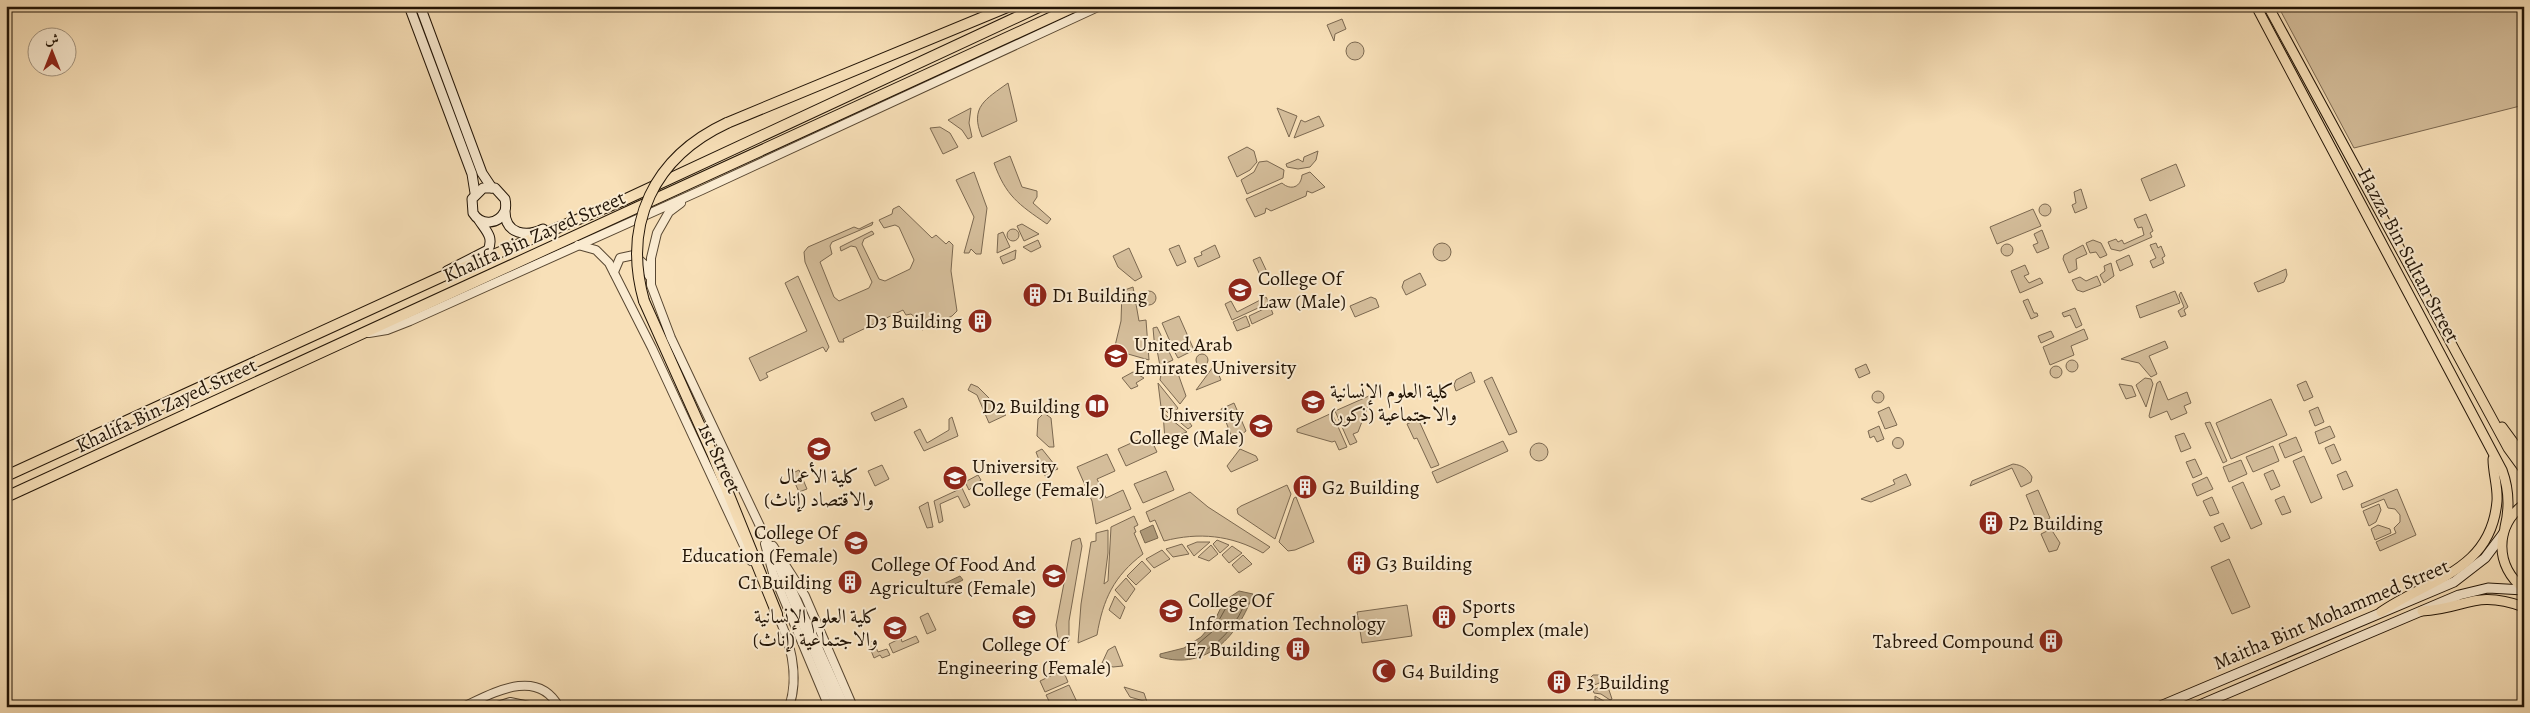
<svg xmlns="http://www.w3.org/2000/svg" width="2530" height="713" font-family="Alegreya,Amiri,serif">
	<rect width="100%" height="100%" fill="#f8e0b8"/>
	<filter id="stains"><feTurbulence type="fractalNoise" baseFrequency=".004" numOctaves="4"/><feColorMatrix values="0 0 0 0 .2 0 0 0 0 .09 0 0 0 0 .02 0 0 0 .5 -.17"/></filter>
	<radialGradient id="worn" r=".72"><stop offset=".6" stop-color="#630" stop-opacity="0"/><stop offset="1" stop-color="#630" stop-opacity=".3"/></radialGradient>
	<g fill="#d4bd9a" stroke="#7b6850">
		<polygon points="2278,6 2524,6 2524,105 2354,148"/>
		<polygon points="1342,19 1346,29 1335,34 1334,41 1327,25"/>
		<circle cx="1355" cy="51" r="9"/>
		<path d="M1008,83L1017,121L982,137C969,107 986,99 1008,83Z"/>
		<polygon points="971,108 969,123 972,137 968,139 962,130 948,120"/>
		<polygon points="1277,108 1297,116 1289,137"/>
		<polygon points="1319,116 1324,126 1294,138 1301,120 1305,122"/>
		<polygon points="940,127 950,133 958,147 943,154 930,128"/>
		<polygon points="1247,147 1254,151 1257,162 1250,170 1237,177 1228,157"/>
		<polygon points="1318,151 1316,160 1310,167 1298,169 1287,167 1286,164 1298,159 1303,162 1304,157"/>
		<path d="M1010,156L1022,187L1037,191V197L1033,203L1051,219L1047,224C1018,204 1006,196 994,163Z"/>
		<polygon points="1267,161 1284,170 1283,178 1247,194 1241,180 1254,172 1259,162"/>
		<polygon points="2176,164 2185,186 2150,201 2141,179"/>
		<polygon points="974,172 987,208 981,254 976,254 971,249 969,253 964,253 974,217 956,180"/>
		<path d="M1310,172L1325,187L1312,193L1307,191L1306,196L1271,211L1266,208L1265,213L1255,217L1246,199L1282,183C1291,191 1301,187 1302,175Z"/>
		<polygon points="2081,189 2087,208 2075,213 2072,205 2076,203 2074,192"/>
		<circle cx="2045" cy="210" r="6"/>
		<polygon points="899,206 932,238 936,235 946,244 949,241 953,245 951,271 957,311 952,316 922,330 916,318 911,314 906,315 903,310 843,339 844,342 839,342 805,262 804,252 808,247 854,227 859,229 873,222 872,225 832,242 830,246 832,254 820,262 834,297 839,301 869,288 872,282 856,247 851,246 841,251 840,247 872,231 874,234 864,239 862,244 879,279 885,281 910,269 914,260 899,227 895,225 884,228 879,220 892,214 893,209"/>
		<polygon points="2033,209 2041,226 1997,244 1990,227"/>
		<polygon points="2146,214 2153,231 2150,233 2152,237 2120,251 2111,249 2108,242 2116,239 2118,242 2122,240 2124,244 2144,235 2142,227 2138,228 2134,219"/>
		<polygon points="1022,224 1039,234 1024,241 1017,226"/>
		<circle cx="1013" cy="235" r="6"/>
		<polygon points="2042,230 2049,248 2037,253 2033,245 2038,243 2034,234"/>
		<polygon points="1003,232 1010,247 997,253 998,234"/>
		<polygon points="1038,240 1041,247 1031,252 1023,247"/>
		<polygon points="2093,240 2101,243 2107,255 2100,258 2096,252 2090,253 2086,243"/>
		<circle cx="1442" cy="252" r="9"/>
		<polygon points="2156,243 2158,248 2161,246 2165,256 2162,258 2164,263 2153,268 2150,261 2156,258 2150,245"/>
		<circle cx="2007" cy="250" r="6"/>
		<polygon points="1179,245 1186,262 1177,266 1169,249"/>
		<polygon points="1215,245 1220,257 1198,267 1194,258 1202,255 1201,252"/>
		<polygon points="2083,245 2087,254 2076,259 2077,269 2069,273 2063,259 2064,255"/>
		<polygon points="1129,248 1142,277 1135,281 1118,267 1113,256"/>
		<polygon points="1016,250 1015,259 1003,264 1000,257"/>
		<polygon points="2129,255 2133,265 2120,271 2116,261"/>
		<polygon points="1260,257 1267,272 1260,275 1253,260"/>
		<polygon points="2111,263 2114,276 2104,283 2100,275 2105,271 2104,266"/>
		<polygon points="2025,265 2029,274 2024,276 2029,283 2040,278 2043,283 2020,293 2011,271"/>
		<polygon points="2286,269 2287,275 2284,282 2258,292 2254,283"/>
		<polygon points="1420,273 1426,285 1406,295 1402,287 1404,281"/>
		<polygon points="798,276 829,347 826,352 823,347 766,373 768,377 760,381 749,358 807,331 785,283"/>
		<polygon points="2097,276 2101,285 2083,292 2077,290 2072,280 2080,277 2086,281"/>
		<polygon points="1133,287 1139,321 1146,320 1149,360 1114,350 1121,321 1122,291"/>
		<circle cx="1149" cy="298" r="7"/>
		<polygon points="2175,291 2180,303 2140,318 2136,306"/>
		<polygon points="2181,292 2188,307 2184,310 2186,315 2181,317 2178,311 2184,307 2179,295"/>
		<polygon points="1266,297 1269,303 1232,320 1225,304 1231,301 1237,312"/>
		<polygon points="1371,297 1376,299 1379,307 1355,317 1350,306"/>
		<polygon points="2028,299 2034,313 2037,313 2038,316 2031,319 2023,301"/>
		<polygon points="1270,306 1273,314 1252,324 1249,316"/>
		<polygon points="2075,308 2082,325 2076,328 2070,315 2064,317 2062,313"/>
		<polygon points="1179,316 1194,350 1178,358 1173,349 1179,345 1178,343 1172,346 1162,323"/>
		<polygon points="1246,316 1250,326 1237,331 1233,322"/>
		<polygon points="1157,327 1173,360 1160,366 1157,350 1155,350 1153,328"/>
		<polygon points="2084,329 2088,339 2071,346 2074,355 2050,365 2043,347"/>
		<polygon points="2051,331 2054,337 2041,343 2038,336"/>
		<polygon points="2165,341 2168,348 2149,356 2157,374 2151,377 2139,363 2121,359"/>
		<circle cx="1202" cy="360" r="6"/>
		<circle cx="2072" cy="366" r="6"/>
		<polygon points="1866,364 1870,373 1859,378 1855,369"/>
		<circle cx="2056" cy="372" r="6"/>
		<polygon points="1215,366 1221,380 1196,390 1213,367"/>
		<polygon points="1176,368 1186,396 1180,404 1160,380 1161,374"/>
		<polygon points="1133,372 1144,378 1136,383 1138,386 1131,389 1122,378"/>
		<polygon points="1471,372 1475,382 1456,391 1454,385 1456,380"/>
		<polygon points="1492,377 1517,432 1509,435 1484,381"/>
		<polygon points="2145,378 2151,379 2153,384 2146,407 2136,385"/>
		<polygon points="2160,381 2168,400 2187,392 2191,403 2184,406 2187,413 2171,420 2167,411 2150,418 2149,416 2157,383"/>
		<polygon points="2306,381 2313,397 2304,401 2297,385"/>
		<polygon points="1158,383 1178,408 1172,416 1161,407"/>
		<polygon points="971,384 978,387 1006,415 989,423 977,395 968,390"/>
		<polygon points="2119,384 2132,386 2136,396 2126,399"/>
		<circle cx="1878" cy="397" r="6"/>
		<polygon points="1369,396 1371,398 1358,432 1353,434 1357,442 1350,445 1335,411"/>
		<polygon points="903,398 907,407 875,421 871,413"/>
		<polygon points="2271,399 2287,435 2231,459 2216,423"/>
		<polygon points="1234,403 1246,431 1238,437 1231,435 1221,409"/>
		<polygon points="1889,407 1897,425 1885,429 1878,412"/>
		<polygon points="2318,407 2324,422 2315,426 2309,411"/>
		<polygon points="1181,411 1192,426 1188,429 1175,418"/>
		<polygon points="1044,413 1051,418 1054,447 1049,447 1037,436 1038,419"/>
		<polygon points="1163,413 1187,432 1165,440"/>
		<polygon points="1332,413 1347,447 1339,450 1335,441 1332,442 1297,432 1297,429"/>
		<polygon points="952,417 958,436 924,451 914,432 920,429 927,443 949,430 949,419"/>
		<polygon points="1416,420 1420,423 1439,465 1431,468 1417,438 1414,439 1407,424"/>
		<polygon points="2210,422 2227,461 2223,463 2205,423"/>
		<polygon points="1879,426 1884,439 1877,442 1874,436 1870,438 1868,431"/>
		<polygon points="2330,426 2335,437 2319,444 2315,432"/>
		<polygon points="2184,433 2191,448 2181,452 2175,436"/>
		<polygon points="1149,435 1157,452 1126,466 1118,449"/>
		<polygon points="2296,437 2302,451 2285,458 2279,444"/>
		<circle cx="1898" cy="443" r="5.5"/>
		<polygon points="1503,441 1508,451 1437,483 1432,472"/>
		<circle cx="1539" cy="452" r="9"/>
		<polygon points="2334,444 2341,460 2332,464 2325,448"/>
		<polygon points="2273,446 2279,461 2253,472 2246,457"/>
		<polygon points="1042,449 1058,469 1050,472 1053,475 1046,478 1036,452"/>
		<polygon points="1240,449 1256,456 1258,460 1231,472 1227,466"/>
		<polygon points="1107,454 1115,471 1097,479 1106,498 1123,490 1131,509 1096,524 1092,501 1077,467"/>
		<polygon points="2304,456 2322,498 2311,503 2293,461"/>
		<polygon points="2195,459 2202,474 2193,478 2186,462"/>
		<polygon points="2241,460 2247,474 2229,482 2223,467"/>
		<path d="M2013,464C2022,465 2028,469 2032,477L2031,482L2021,487L2012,468L1970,486L1972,481Z"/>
		<polygon points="882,465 889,479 875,486 868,471"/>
		<polygon points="799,470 807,489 799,492 791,474"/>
		<polygon points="2273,470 2280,486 2271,490 2264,474"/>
		<polygon points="1166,471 1174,490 1143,503 1134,484"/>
		<polygon points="2346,471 2353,486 2343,490 2337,475"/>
		<polygon points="1906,474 1911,485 1871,502 1861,499 1895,484 1893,480"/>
		<polygon points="978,475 981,480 969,490 965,482"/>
		<polygon points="2207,477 2213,489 2197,496 2192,484"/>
		<polygon points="2243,482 2262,524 2251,529 2232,487"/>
		<polygon points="1287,485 1291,494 1275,539 1238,514 1237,509 1241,506"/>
		<polygon points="962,488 970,505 964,508 958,496 940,504 943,521 939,523 934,501"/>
		<polygon points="2397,489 2416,535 2380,551 2376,542 2396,533 2394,528 2400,522 2400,515 2395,509 2388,508 2384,499 2362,508 2361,504"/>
		<polygon points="2038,490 2050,518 2038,524 2026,495"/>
		<path d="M1190,492L1208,507L1270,547L1263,553C1231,535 1199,532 1164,541L1155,520L1150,522L1146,512Z"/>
		<polygon points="2284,496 2291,512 2282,515 2275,500"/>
		<polygon points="1296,497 1314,542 1295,550 1288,551 1279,542 1294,498"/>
		<polygon points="2212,497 2219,513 2210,516 2203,501"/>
		<polygon points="928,502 933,527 927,528 919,507"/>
		<polygon points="2379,504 2381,510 2376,522 2369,526 2363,511"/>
		<path d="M1134,516L1138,525L1134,527L1136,532L1134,533L1143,554C1114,576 1103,599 1097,635L1078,643L1081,604L1091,542L1096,541V533L1108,530V553L1104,584L1108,581L1111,527Z"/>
		<polygon points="2223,523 2230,538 2221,542 2214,527"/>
		<polygon points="2378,525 2390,529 2391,533 2375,540 2371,529"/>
		<polygon points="2051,529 2060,543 2057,550 2049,552 2041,534"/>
		<polygon points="1080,538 1082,546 1069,621 1069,641 1059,646 1056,625 1072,541"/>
		<polygon points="1217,540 1229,545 1220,553 1213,544"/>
		<polygon points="1197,542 1210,542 1194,556 1187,546"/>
		<polygon points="1182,544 1189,554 1173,557 1166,549"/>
		<polygon points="1211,545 1218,554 1209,561 1198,557"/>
		<polygon points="1232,546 1242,553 1229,563 1222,555"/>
		<polygon points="1162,550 1170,559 1154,568 1146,559"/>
		<polygon points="1243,555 1252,564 1239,573 1232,565"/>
		<polygon points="2229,559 2250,607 2232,614 2211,567"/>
		<polygon points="1142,561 1151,571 1136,585 1127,576"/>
		<polygon points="1126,578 1135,589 1126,602 1115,590"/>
		<polygon points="1115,596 1125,607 1120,619 1109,610"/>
		<polygon points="1407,605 1412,636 1362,643 1357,612"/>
		<polygon points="928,613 936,630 927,634 920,617"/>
		<polygon points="916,636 919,642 893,653 889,644 901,638 902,642"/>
		<polygon points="873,641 878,652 887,649 890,655 882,658 880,655 874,658 868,643"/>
		<polygon points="1115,646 1123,666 1113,667 1102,663 1108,650"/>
		<polygon points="1063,670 1068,682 1045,692 1040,681"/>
		<polygon points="1593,675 1600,675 1604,681 1592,686 1588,680"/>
		<polygon points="1607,684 1612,699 1610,700 1601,694 1594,693 1593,690"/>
		<polygon points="1069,685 1077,702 1065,707 1052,707 1046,695"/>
		<polygon points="1124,687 1144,693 1147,702 1130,697"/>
		<polygon points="1595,696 1609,704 1624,707 1595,707"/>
	</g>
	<g fill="#af9b7b" stroke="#77654c">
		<polygon points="1153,525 1158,538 1145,543 1140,531"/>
		<polygon points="960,576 963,580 943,590 941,585"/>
		<path d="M1239,591L1253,594C1239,635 1207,671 1160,657V654L1184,648L1201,637L1214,622L1224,601Z"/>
	</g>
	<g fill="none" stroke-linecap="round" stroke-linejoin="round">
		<path stroke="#685840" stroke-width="1" d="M1241,597L1246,599C1241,619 1215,654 1192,653V649L1213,631L1228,604Z"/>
		<defs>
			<g id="tertiary">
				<polyline points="681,203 669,212 657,233 651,258 651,285 671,338 776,560 837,707"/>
				<polyline points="578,245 596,250 609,263 652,348 751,561"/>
				<polyline points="614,272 620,258 634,255 645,265 649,276"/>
				<polyline points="369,333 387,330 410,321 702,190 1100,6"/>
				<polyline points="765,544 773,573 829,707"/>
				<polyline points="773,546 805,596 853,707"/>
				<polyline points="783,570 845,707"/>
				<path d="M775,610C790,639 800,675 789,707"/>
				<path d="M463,707C493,693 537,667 559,707"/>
				<polyline points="494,707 510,702 534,707"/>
			</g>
			<g id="secondary">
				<polyline points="409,6 472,174 475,193"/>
				<polyline points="420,6 482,173 492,188"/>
				<path d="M505,211C498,225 481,226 473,213L472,199L483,188H495L505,199C506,204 506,207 505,211C505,235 527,237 543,229"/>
				<path d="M447,271L488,250C494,237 486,231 479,220"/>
				<polyline points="2158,707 2454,582 2485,558 2503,534"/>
				<polyline points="2195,707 2459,595 2488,588 2524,590"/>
			</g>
			<g id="primary">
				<path d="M2256,6L2502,470C2509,489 2510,507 2505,527"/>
				<polyline points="2268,6 2508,448 2524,470"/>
				<polyline points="2502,427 2524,457"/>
				<path d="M2524,504C2494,527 2495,566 2524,589"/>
				<path d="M2422,611C2466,609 2474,589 2524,607"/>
				<path d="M2381,612C2428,579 2491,572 2497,501C2498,487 2493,473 2493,459"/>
			</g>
			<g id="trunk">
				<polyline points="727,123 1010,6"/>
				<polyline points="644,301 712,453 777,614"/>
				<polyline points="6,476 441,277 624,200 1041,6"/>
				<polyline points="6,497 1076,6"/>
			</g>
		</defs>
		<use href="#tertiary" stroke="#584732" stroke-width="10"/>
		<use href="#secondary" stroke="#221406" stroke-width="11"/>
		<use href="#primary" stroke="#221406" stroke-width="11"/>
		<use href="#trunk" stroke="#221406" stroke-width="12"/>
		<use href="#tertiary" stroke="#faebd1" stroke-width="8"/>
		<use href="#secondary" stroke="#faebd1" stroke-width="9"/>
		<use href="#primary" stroke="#f8e0b8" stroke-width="9"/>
		<use href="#trunk" stroke="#f8e0b8" stroke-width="10"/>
		<defs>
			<path id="trunk-bridge" d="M644,301C622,223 654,157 727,123"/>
		</defs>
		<use href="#trunk-bridge" stroke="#221406" stroke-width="12" stroke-linecap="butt"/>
		<use href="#trunk-bridge" stroke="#f8e0b8" stroke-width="10"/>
	</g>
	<defs>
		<symbol id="university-disc" viewBox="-11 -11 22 22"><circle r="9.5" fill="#8f2418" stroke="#faebd1"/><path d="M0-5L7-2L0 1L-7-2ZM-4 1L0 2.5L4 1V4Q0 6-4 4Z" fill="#fff"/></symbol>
		<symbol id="building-disc" viewBox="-11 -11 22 22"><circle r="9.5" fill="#8f2418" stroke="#faebd1"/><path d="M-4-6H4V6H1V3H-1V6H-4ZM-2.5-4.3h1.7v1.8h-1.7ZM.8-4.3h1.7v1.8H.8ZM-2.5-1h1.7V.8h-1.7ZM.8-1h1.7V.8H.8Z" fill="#fff"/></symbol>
		<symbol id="library-disc" viewBox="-11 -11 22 22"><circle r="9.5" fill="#8f2418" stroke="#faebd1"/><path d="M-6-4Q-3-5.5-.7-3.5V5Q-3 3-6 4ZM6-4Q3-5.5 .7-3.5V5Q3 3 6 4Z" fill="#fff"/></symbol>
		<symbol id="mosque-disc" viewBox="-11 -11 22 22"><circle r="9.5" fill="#8f2418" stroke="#faebd1"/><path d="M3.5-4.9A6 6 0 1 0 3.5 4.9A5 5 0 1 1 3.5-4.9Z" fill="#fff"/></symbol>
	</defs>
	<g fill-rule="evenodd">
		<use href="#university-disc" x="1226" y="276" width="28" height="28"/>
		<use href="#building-disc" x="1021" y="281" width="28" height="28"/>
		<use href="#building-disc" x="966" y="307" width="28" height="28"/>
		<use href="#university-disc" x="1102" y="342" width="28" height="28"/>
		<use href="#university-disc" x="1299" y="388" width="28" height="28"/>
		<use href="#library-disc" x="1083" y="392" width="28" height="28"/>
		<use href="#university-disc" x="1247" y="412" width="28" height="28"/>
		<use href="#university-disc" x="805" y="435" width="28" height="28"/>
		<use href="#university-disc" x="941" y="464" width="28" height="28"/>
		<use href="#building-disc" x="1291" y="473" width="28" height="28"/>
		<use href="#building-disc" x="1977" y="509" width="28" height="28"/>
		<use href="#university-disc" x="842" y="529" width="28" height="28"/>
		<use href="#building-disc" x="1345" y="549" width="28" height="28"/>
		<use href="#university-disc" x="1040" y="562" width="28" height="28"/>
		<use href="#building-disc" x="836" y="568" width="28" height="28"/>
		<use href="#university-disc" x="1157" y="597" width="28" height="28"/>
		<use href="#university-disc" x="1010" y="603" width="28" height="28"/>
		<use href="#building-disc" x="1430" y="603" width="28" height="28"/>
		<use href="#university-disc" x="881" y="614" width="28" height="28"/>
		<use href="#building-disc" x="2037" y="627" width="28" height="28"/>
		<use href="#building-disc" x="1284" y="635" width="28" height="28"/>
		<use href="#mosque-disc" x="1370" y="657" width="28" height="28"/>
		<use href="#building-disc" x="1545" y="668" width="28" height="28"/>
	</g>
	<g text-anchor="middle" stroke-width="4" stroke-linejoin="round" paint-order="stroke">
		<g font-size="20" fill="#221406" stroke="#faebd1">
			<text transform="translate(534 236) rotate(-24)" y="7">Khalifa Bin Zayed Street</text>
			<text transform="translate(2409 255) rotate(62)" y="7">Hazza Bin Sultan Street</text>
			<text transform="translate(166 405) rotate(-25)" y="7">Khalifa Bin Zayed Street</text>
			<text transform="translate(720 458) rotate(65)" y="7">1st Street</text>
			<text transform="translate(2331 614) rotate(-23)" y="7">Maitha Bint Mohammed Street</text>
		</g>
		<g font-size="20" fill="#221406" stroke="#faebd1" text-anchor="start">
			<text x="1258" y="285">College Of<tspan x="1258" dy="23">Law (Male)</tspan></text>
			<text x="1052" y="302">D1 Building</text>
			<text x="962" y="328" text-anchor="end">D3 Building</text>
			<text x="1134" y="351">United Arab<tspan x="1134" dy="23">Emirates University</tspan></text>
			<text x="1330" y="398">كلية العلوم الإنسانية<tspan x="1330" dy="23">والاجتماعية (ذكور)</tspan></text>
			<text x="1080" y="413" text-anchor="end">D2 Building</text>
			<text x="1244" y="421" text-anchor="end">University<tspan x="1244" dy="23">College (Male)</tspan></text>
			<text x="972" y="473">University<tspan x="972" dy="23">College (Female)</tspan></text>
			<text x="819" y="483" text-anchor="middle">كلية الأعمال<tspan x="819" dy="23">والاقتصاد (إناث)</tspan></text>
			<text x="1322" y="494">G2 Building</text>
			<text x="2008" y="530">P2 Building</text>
			<text x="838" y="539" text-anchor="end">College Of<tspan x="838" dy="23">Education (Female)</tspan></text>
			<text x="1376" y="570">G3 Building</text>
			<text x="1036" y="571" text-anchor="end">College Of Food And<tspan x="1036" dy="23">Agriculture (Female)</tspan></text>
			<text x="832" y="589" text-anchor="end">C1 Building</text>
			<text x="1188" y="607">College Of<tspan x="1188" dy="23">Information Technology</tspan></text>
			<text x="1462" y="613">Sports<tspan x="1462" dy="23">Complex (male)</tspan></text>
			<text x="878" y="623" text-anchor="end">كلية العلوم الإنسانية<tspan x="878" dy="23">والاجتماعية (إناث)</tspan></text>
			<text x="2034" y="648" text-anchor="end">Tabreed Compound</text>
			<text x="1024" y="651" text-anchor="middle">College Of<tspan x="1024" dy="23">Engineering (Female)</tspan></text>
			<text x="1280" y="656" text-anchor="end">E7 Building</text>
			<text x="1402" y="678">G4 Building</text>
			<text x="1576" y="689">F3 Building</text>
		</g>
	</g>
	<rect width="2530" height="713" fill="none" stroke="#f8e0b8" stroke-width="25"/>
	<rect x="8" y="8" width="2515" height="698" fill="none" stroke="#221406" stroke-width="2.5"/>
	<rect x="12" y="12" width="2505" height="688" fill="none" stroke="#221406"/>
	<g transform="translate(52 52)"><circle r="24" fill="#faebd1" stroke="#a49580"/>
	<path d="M0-4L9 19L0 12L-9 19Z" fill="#8f2418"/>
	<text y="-8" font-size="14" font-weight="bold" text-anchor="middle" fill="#221406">ش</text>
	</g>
	<rect width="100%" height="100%" filter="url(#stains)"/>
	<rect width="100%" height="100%" fill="url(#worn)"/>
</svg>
